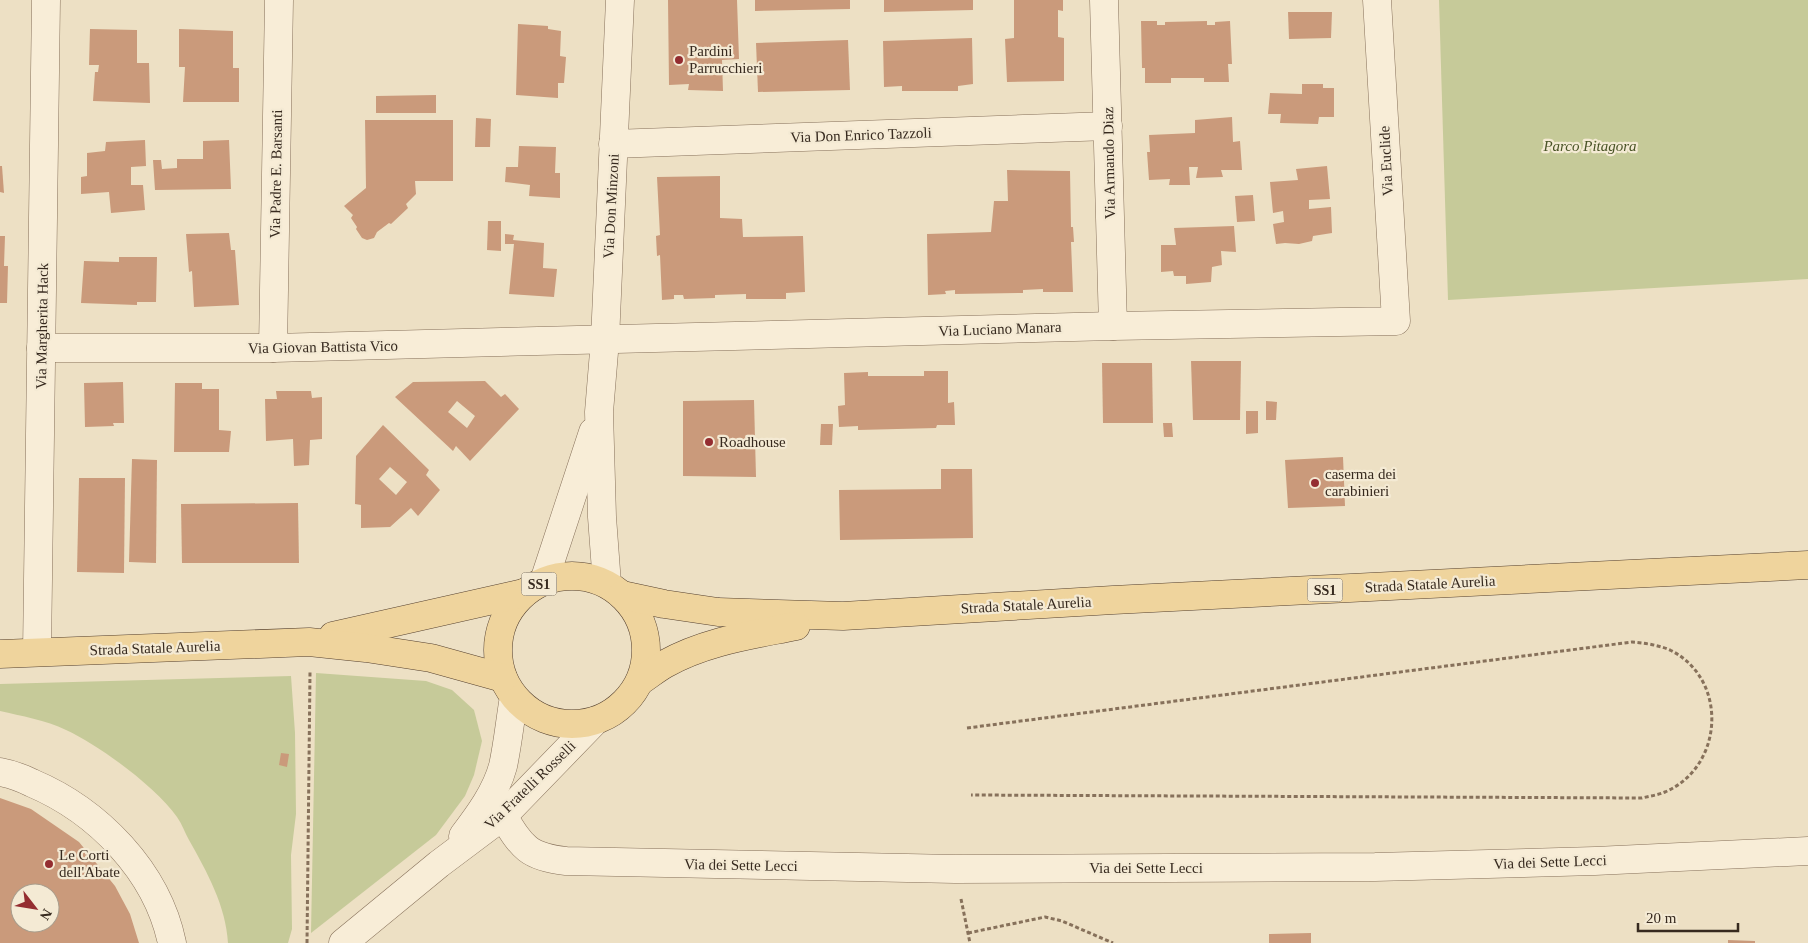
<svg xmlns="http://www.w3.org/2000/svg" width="1808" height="943" font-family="'Times New Roman',serif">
	<rect width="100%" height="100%" fill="#ede0c4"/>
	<g fill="#c6ca99">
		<polygon points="1439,0 1808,0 1808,279 1448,300"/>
		<polygon points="316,673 426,681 452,690 474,710 482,741 474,775 465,796 436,835 311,933"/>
		<path d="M291,676L295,733L296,814L291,855L292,929L288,943H228C226,906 207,872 189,840C185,833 182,824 177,817C156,787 99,745 66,730C46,720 21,716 0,711V684Z"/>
	</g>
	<g fill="#ca9a7b" fill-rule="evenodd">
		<polygon points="668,0 737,0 739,59 722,60 723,91 688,90 689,84 669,85"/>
		<polygon points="755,0 850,0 850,9 755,11"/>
		<polygon points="884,0 973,0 973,10 884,12"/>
		<polygon points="1014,0 1063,0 1063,11 1058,10 1058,37 1064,38 1064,81 1007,82 1005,39 1014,38"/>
		<polygon points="1288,12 1332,12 1331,38 1289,39"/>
		<polygon points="1141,21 1157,21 1157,25 1165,25 1165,22 1207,21 1207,25 1215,25 1215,22 1230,21 1232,64 1228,64 1229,82 1204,82 1204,78 1171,78 1171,83 1145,83 1145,68 1142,68"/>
		<polygon points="518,24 548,26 548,29 561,31 560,56 566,57 564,83 558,83 558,98 516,95"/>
		<polygon points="90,29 137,30 137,63 149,63 150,103 93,101 95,72 98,72 99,65 89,65"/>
		<polygon points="179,29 233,31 233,68 239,68 239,102 183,102 185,67 179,67"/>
		<polygon points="972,38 973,84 958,86 958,91 902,91 902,86 884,87 883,41"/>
		<polygon points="848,40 850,90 758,92 756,43"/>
		<polygon points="1302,84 1323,84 1323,88 1334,88 1334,117 1319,117 1318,124 1280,123 1281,114 1268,114 1270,93 1302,94"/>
		<polygon points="436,95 436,113 376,113 376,96"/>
		<polygon points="1232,117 1233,142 1240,141 1242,170 1221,170 1223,177 1196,178 1198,167 1189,167 1190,185 1169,185 1170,179 1149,180 1147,152 1150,152 1149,135 1195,133 1195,120"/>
		<polygon points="476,118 491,119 490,147 475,147"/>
		<polygon points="365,120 453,120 453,181 415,181 416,194 406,204 408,208 391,224 389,223 377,232 374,238 367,240 362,238 356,229 357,227 351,218 353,215 344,206 366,188"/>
		<polygon points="145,140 146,166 131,167 131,185 143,185 145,210 111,213 109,192 81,194 81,177 87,176 87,153 105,151 106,142"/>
		<polygon points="229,140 231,189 155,190 153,160 161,160 162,169 177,168 177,159 203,159 203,141"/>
		<polygon points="519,146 556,147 555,173 560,173 560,198 529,196 530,185 505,182 506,167 518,167"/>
		<polygon points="0,166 2,166 4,193 0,192"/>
		<polygon points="1327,166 1330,199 1309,200 1309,209 1331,207 1332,233 1313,236 1312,241 1299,244 1285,243 1276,244 1273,224 1284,222 1283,211 1273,213 1270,182 1298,180 1296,169"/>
		<polygon points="1007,170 1070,171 1071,227 1073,227 1074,242 1071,242 1073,292 1043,292 1043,289 1023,290 1023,293 955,294 955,290 945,291 946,294 928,295 927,234 991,232 994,201 1008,201"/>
		<polygon points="720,176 720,218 742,219 743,237 803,236 805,292 786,293 786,299 746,299 746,294 715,295 715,298 684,299 683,295 674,295 674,299 662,300 660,255 657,256 656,236 660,235 657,177"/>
		<polygon points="1253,195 1255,221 1237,222 1235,196"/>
		<polygon points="488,221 501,221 501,251 487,250"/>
		<polygon points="1234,226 1236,252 1221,251 1222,265 1212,267 1211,282 1186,284 1186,276 1174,276 1173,271 1161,272 1161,245 1176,245 1174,228"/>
		<polygon points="229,233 231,250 235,250 239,305 194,307 192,271 189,272 186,234"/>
		<polygon points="505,234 514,235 513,240 544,243 543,268 557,269 554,297 509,294 514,244 505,244"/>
		<polygon points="0,236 5,236 4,266 8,266 7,303 0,303"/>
		<polygon points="119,257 157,257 156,302 137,302 137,305 81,303 84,261 119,262"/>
		<polygon points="1191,361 1241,361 1240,420 1193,420"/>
		<polygon points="1102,363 1152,363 1153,423 1103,423"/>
		<polygon points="924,371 948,371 948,403 954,402 955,425 937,425 936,428 858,430 858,426 839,427 838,406 845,405 844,373 868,372 868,376 924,376"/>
		<path d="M485,381L501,397L505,394L519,409L470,461L456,446L453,451L395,397L413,382ZM457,401L475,416L467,428L448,412Z"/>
		<polygon points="123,382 124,423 113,423 114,426 85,427 84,383"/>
		<polygon points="175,383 202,383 202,389 219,389 219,430 231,431 229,452 174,452"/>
		<polygon points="276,391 311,391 312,398 322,397 322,439 310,440 309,465 294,466 293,439 266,441 265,399 277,399"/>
		<polygon points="754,400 756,477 683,476 683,401"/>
		<polygon points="1266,401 1277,402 1276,420 1266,420"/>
		<polygon points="1246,411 1258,411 1258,433 1246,434"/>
		<polygon points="1163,423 1172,423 1173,437 1164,437"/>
		<polygon points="821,424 833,424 832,445 820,445"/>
		<path d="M383,425L429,470L426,475L440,490L418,516L411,508L390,527L361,528V505L355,504L356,456ZM390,467L407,482L396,495L379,479Z"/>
		<polygon points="1343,457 1345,506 1288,508 1285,460"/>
		<polygon points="132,459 157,460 156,563 129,562"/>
		<polygon points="941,469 972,469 973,538 840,540 839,490 941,489"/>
		<polygon points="79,478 125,478 124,573 77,572"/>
		<polygon points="298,503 299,563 182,563 181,504"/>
		<polygon points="281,753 289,754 287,767 279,765"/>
		<path d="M0,798L31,809L79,842L115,886L130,914L139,943H0ZM20,893H50V923H20Z"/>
		<polygon points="1311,933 1311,943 1269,943 1269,934"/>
		<polygon points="1728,940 1755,941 1755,943 1728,943"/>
	</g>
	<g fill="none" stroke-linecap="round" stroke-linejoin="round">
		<defs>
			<g id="minor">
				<polyline points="1104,0 1113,326"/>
				<polyline points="613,144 1108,126"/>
				<polyline points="41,348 273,348 1113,326 1396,321 1377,0"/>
				<polyline points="273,348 279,0"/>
				<polyline points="544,581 593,432"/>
				<polyline points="607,584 602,517 599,412 605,340 620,0"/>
				<polyline points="37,652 46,0"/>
				<path d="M0,772C11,774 22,778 32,783C98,811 157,871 172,943"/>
				<path d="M503,816C522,847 528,857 566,861L955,869L1375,867L1595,861L1808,851"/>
			</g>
			<g id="tertiary">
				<path d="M463,836C479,815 496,792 503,766C508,743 510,720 514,697"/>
				<polyline points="343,943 439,864 503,816 595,721"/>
			</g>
			<g id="primary">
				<circle cx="572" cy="650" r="74"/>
				<polyline points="622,595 664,604 718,612 843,616 1113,600 1808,565"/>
				<polyline points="333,636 524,593"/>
				<polyline points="0,654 309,642 366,648 431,658 503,678"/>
				<path d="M640,681C648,676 656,669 665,664C706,641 752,635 796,626"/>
			</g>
		</defs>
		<use href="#minor" stroke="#87715b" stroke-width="29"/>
		<use href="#tertiary" stroke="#87715b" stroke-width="29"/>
		<use href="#primary" stroke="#55402f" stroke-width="29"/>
		<g stroke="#87715b" stroke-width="3" stroke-dasharray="4 2.5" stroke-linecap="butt">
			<path d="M967,728L1632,642C1645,643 1658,645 1670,650C1729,679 1724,767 1665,792C1658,795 1650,796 1642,798L971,795"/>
			<polyline points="961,899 970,943"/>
			<polyline points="968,933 1045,917 1062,921 1113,943"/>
			<polyline points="307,943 310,672"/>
		</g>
		<use href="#minor" stroke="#f8edd7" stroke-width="28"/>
		<use href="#tertiary" stroke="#f8edd7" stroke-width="28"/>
		<use href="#primary" stroke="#efd49d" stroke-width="28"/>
	</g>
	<g fill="#942d30" stroke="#f4ead4" stroke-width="2">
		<circle cx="679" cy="60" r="5"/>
		<circle cx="709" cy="442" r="5"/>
		<circle cx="1315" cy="483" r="5"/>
		<circle cx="49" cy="864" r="5"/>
	</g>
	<g text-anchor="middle" stroke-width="4.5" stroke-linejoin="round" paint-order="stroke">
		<g fill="#f4ead4" stroke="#706455" stroke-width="1">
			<rect x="521.5" y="572.5" width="35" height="23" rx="4"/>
			<rect x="1307.5" y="578.5" width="35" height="23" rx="4"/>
		</g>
		<g font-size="14" font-weight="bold" fill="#372a1f">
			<text x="539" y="589">SS1</text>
			<text x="1325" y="595">SS1</text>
		</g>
		<g font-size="15" fill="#372a1f" stroke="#f4ead4" text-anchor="start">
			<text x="689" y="56">Pardini<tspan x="689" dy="17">Parrucchieri</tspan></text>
			<text x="719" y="447">Roadhouse</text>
			<text x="1325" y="479">caserma dei<tspan x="1325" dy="17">carabinieri</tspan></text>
			<text x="59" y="860">Le Corti<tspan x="59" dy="17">dell'Abate</tspan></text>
		</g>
		<g font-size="15" fill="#372a1f" stroke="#f4ead4">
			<text transform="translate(861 135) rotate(-2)" y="5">Via Don Enrico Tazzoli</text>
			<text transform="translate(1386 161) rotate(-93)" y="5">Via Euclide</text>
			<text transform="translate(1109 163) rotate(-91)" y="5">Via Armando Diaz</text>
			<text transform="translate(276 174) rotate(-89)" y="5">Via Padre E. Barsanti</text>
			<text transform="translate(611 206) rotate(-87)" y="5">Via Don Minzoni</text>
			<text transform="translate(42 326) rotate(-89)" y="5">Via Margherita Hack</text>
			<text transform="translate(1000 329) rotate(-2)" y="5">Via Luciano Manara</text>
			<text transform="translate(323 347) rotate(-1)" y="5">Via Giovan Battista Vico</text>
			<text transform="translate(1430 584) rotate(-3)" y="5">Strada Statale Aurelia</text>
			<text transform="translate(1026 605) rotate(-3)" y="5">Strada Statale Aurelia</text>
			<text transform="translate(155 648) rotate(-2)" y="5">Strada Statale Aurelia</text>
			<text transform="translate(530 785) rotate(-44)" y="5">Via Fratelli Rosselli</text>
			<text transform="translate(1550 862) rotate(-2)" y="5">Via dei Sette Lecci</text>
			<text transform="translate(741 865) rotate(1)" y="5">Via dei Sette Lecci</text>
			<text x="1146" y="873">Via dei Sette Lecci</text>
		</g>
		<g font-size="15" font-style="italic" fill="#495326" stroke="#f4ead4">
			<text x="1590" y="151">Parco Pitagora</text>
		</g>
	</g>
	<g transform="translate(35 908) rotate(121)"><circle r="24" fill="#f4ead4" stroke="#a89d8c"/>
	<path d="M0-4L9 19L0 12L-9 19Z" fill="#942d30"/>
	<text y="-8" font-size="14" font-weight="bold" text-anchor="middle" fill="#372a1f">N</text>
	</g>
	<path d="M1638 923v8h100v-8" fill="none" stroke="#372a1f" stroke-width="2.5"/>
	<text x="1646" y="923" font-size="15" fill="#372a1f" stroke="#f4ead4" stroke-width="4" paint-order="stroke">20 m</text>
</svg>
